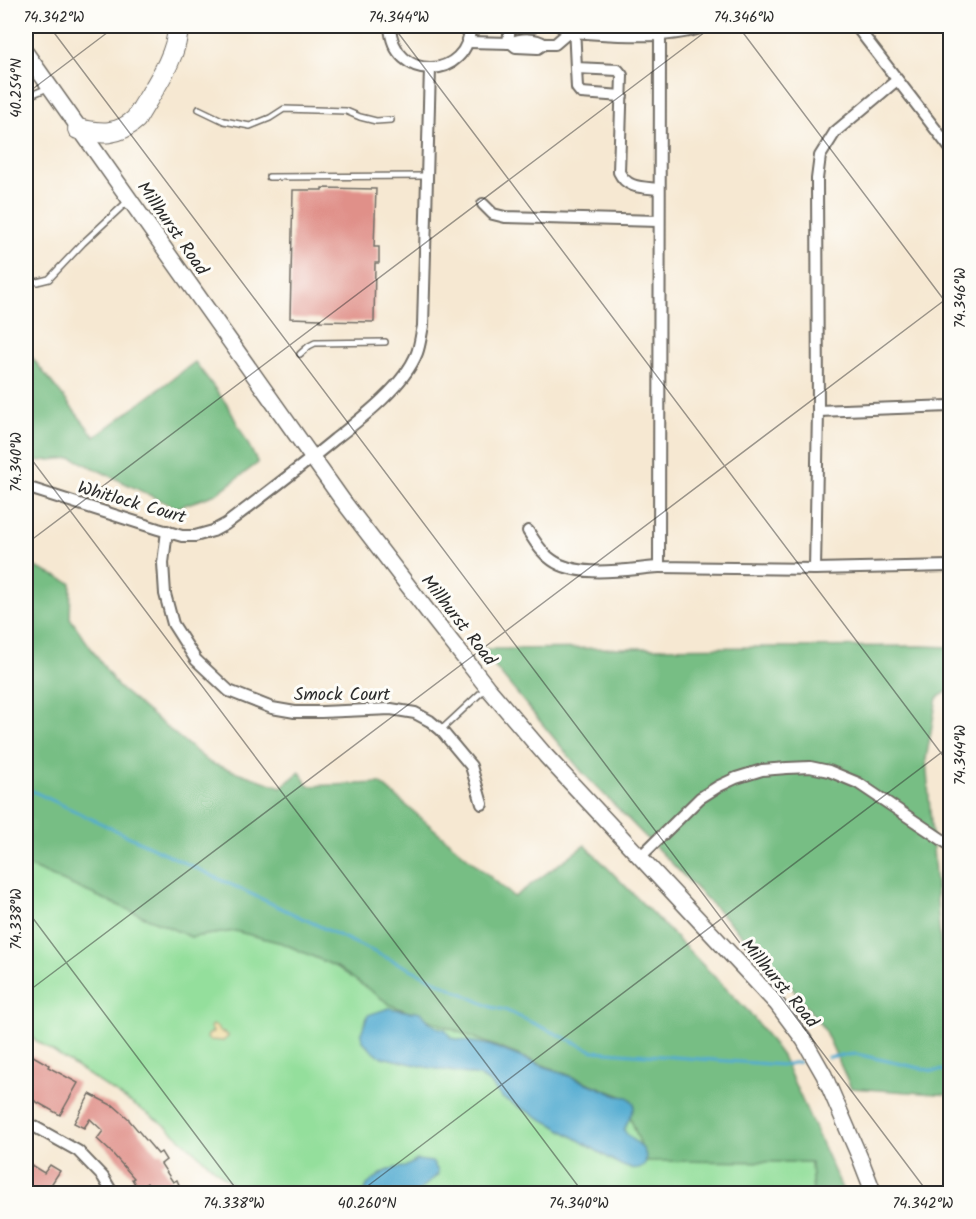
<svg xmlns="http://www.w3.org/2000/svg" width="976" height="1219" font-family="Kalam,sans-serif">
	<rect width="100%" height="100%" fill="#fdfcf7"/>
	<filter id="ink" filterUnits="userSpaceOnUse"><feTurbulence type="fractalNoise" baseFrequency=".0167" numOctaves="2"/><feDisplacementMap in="SourceGraphic" scale="12" xChannelSelector="R" yChannelSelector="G"/><feConvolveMatrix kernelMatrix="1 2 1 2 8 2 1 2 1" color-interpolation-filters="sRGB"/></filter>
	<filter id="wash" filterUnits="userSpaceOnUse"><feTurbulence type="fractalNoise" baseFrequency=".008" numOctaves="4" result="noise"/><feDisplacementMap in="SourceGraphic" scale="24" xChannelSelector="R" yChannelSelector="G"/><feGaussianBlur stdDeviation="1.35" result="paint"/><feColorMatrix in="noise" values="0 0 0 0 0 0 0 0 0 0 0 0 0 0 0 0 0 1.4 0 .05"/><feComposite in="paint" operator="in"/></filter>
	<g filter="url(#wash)">
		<rect width="100%" height="100%" fill="#f6e8d2"/>
		<polygon fill="#94df9c" stroke="#608564" stroke-width="1.5" points="26,865 191,937 235,931 282,943 337,967 391,1005 622,1096 647,1161 811,1162 813,1193 242,1193 165,1125 26,1034"/>
		<g fill="#77be84" stroke="#517458" stroke-width="1.5">
			<polygon points="26,350 95,437 195,362 228,406 258,463 216,494 176,508 73,458 26,462"/>
			<polygon points="26,563 71,583 70,618 118,687 210,763 281,787 300,772 308,786 380,783 514,897 585,845 750,1013 782,1056 844,1193 813,1193 811,1162 647,1161 622,1096 391,1005 337,967 282,943 235,931 191,937 26,865"/>
			<polygon points="920,646 950,647 950,690 937,698 926,759 942,964 950,964 950,1095 851,1088 824,1029 785,979 583,773 480,649"/>
		</g>
		<polygon fill="#eeda9e" stroke="#8c8264" stroke-width="1.5" points="212,1025 216,1026 221,1032 228,1035 228,1037 223,1041 209,1040 207,1038 208,1035 213,1032 210,1027"/>
		<g fill="#53acd1" stroke="#3f6c7e" stroke-width="1.5">
			<path d="M389,1008L410,1012L415,1011L421,1012C428,1021 434,1028 445,1029L451,1038L489,1045L597,1087L618,1096L628,1097L634,1103V1108L624,1130C629,1140 645,1144 646,1157C647,1173 628,1169 619,1164L555,1126L502,1098L490,1083L479,1076L425,1067L382,1057L373,1052L363,1041L361,1033L368,1015Z"/>
			<path d="M417,1160L432,1162L437,1169L438,1174C432,1181 423,1186 417,1193H364L367,1185L384,1172L395,1168L405,1167Z"/>
		</g>
		<g fill="none" stroke-linecap="round" stroke-linejoin="round">
			<g stroke="#53acd1" stroke-width="3">
				<polyline points="26,788 491,1007 505,1010 593,1051 782,1065 799,1062"/>
				<polyline points="828,1057 856,1054 933,1071 950,1070"/>
			</g>
		</g>
		<g id="blocks">
			<g fill="#e09089">
				<polygon points="322,188 376,189 374,247 379,247 379,263 375,263 374,322 320,321 320,319 290,318 293,190 322,190"/>
				<polygon points="26,1052 49,1065 48,1067 78,1083 60,1115 26,1096"/>
				<polygon points="90,1094 113,1106 113,1105 129,1119 129,1120 158,1154 161,1152 166,1160 161,1164 173,1182 177,1180 183,1194 152,1194 147,1183 138,1189 132,1179 134,1178 111,1152 97,1139 103,1131 90,1119 84,1128 74,1123"/>
				<polygon points="26,1162 44,1173 50,1165 60,1171 45,1194 26,1194"/>
			</g>
		</g>
	</g>
	<g filter="url(#ink)">
		<use href="#blocks" fill-opacity="0" stroke="#726d65" stroke-width="1.5"/>
		<g fill="none" stroke-linecap="round" stroke-linejoin="round">
			<defs>
				<g id="lane">
					<polyline points="26,97 48,88"/>
					<polyline points="199,109 224,121 250,126 270,118 284,109 346,111 360,117 376,121 391,120"/>
					<polyline points="269,177 427,176"/>
					<polyline points="26,277 37,282 49,279 83,243 128,201"/>
					<polyline points="300,354 309,346 315,343 385,342"/>
					<polyline points="441,730 486,688"/>
				</g>
				<g id="street">
					<path d="M390,26C393,84 470,80 470,26"/>
					<path d="M560,26L569,32C609,34 668,41 705,26"/>
					<path d="M574,26L576,68L618,70L622,75L619,172C627,189 643,187 659,189"/>
					<polyline points="856,26 950,148"/>
					<polyline points="660,35 659,567 815,569 950,566"/>
					<polyline points="468,42 511,43 516,47 538,48 544,44 555,44 569,32"/>
					<polyline points="508,43 510,26"/>
					<path d="M511,43C521,38 536,38 544,44"/>
					<polyline points="576,68 577,88 581,93 622,96"/>
					<polyline points="483,204 493,214 505,217 659,221"/>
					<polyline points="818,411 950,406"/>
					<path d="M26,487L158,529L182,536H195L213,531L226,524C263,496 300,468 335,439C362,418 404,386 417,353C420,345 421,335 423,326L430,68"/>
					<polyline points="167,531 163,563 165,594 173,624 196,660 229,691 272,708 295,712 321,712 391,709 415,713 430,721 441,730 471,766 482,804"/>
					<path d="M528,531C535,541 541,553 552,560C578,579 628,569 659,567"/>
					<polyline points="815,569 818,411 817,179 820,156 835,132 897,80"/>
					<polyline points="640,857 700,798 719,786 736,778 762,770 787,768 810,767 829,771 858,783 950,845"/>
					<polyline points="26,1122 78,1151 103,1177 113,1194"/>
				</g>
				<polyline id="secondary" points="26,53 343,501 432,617 487,687 546,756 777,1004 804,1040 824,1075 860,1158 874,1194"/>
				<path id="highway" d="M78,129C101,134 118,136 136,119C151,92 178,57 178,26"/>
			</defs>
			<use href="#lane" stroke="#726d65" stroke-width="8"/>
			<use href="#street" stroke="#726d65" stroke-width="14"/>
			<use href="#secondary" stroke="#726d65" stroke-width="18"/>
			<use href="#highway" stroke="#726d65" stroke-width="22"/>
			<use href="#lane" stroke="#fff" stroke-width="5"/>
			<use href="#street" stroke="#fff" stroke-width="10"/>
			<use href="#secondary" stroke="#fff" stroke-width="15"/>
			<use href="#highway" stroke="#fff" stroke-width="20"/>
		</g>
	</g>
	<path fill="none" stroke="#2b2b2b" stroke-width="1.5" stroke-opacity="0.45" d="M49,26L929,1194M393,26L950,765M738,26L950,308M26,94L116,26M26,452L584,1194M26,544L713,26M26,909L240,1194M26,993L950,296M357,1194L950,746"/>
	<g text-anchor="middle" stroke-width="6" stroke-linejoin="round" paint-order="stroke">
		<g font-size="18" fill="#2b2b2b" stroke="#fdfcf7">
			<text transform="translate(173 228) rotate(55)" y="6">Millhurst Road</text>
			<text transform="translate(132 502) rotate(16)" y="6">Whitlock Court</text>
			<text transform="translate(459 620) rotate(52)" y="6">Millhurst Road</text>
			<text x="342" y="700">Smock Court</text>
			<text transform="translate(780 983) rotate(50)" y="6">Millhurst Road</text>
		</g>
	</g>
	<rect width="976" height="1219" fill="none" stroke="#fdfcf7" stroke-width="66"/>
	<rect x="33" y="33" width="910" height="1153" fill="none" stroke="#2b2b2b" stroke-width="2"/>
	<g font-size="15" text-anchor="middle" fill="#2b2b2b">
		<text x="54" y="22">74.342°W</text>
		<text x="399" y="22">74.344°W</text>
		<text x="744" y="22">74.346°W</text>
		<text transform="translate(16 88) rotate(-90)" y="5">40.254°N</text>
		<text transform="translate(960 298) rotate(-90)" y="5">74.346°W</text>
		<text transform="translate(16 462) rotate(-90)" y="5">74.340°W</text>
		<text transform="translate(960 755) rotate(-90)" y="5">74.344°W</text>
		<text transform="translate(16 919) rotate(-90)" y="5">74.338°W</text>
		<text x="234" y="1208">74.338°W</text>
		<text x="367" y="1208">40.260°N</text>
		<text x="579" y="1208">74.340°W</text>
		<text x="923" y="1208">74.342°W</text>
	</g>
</svg>
